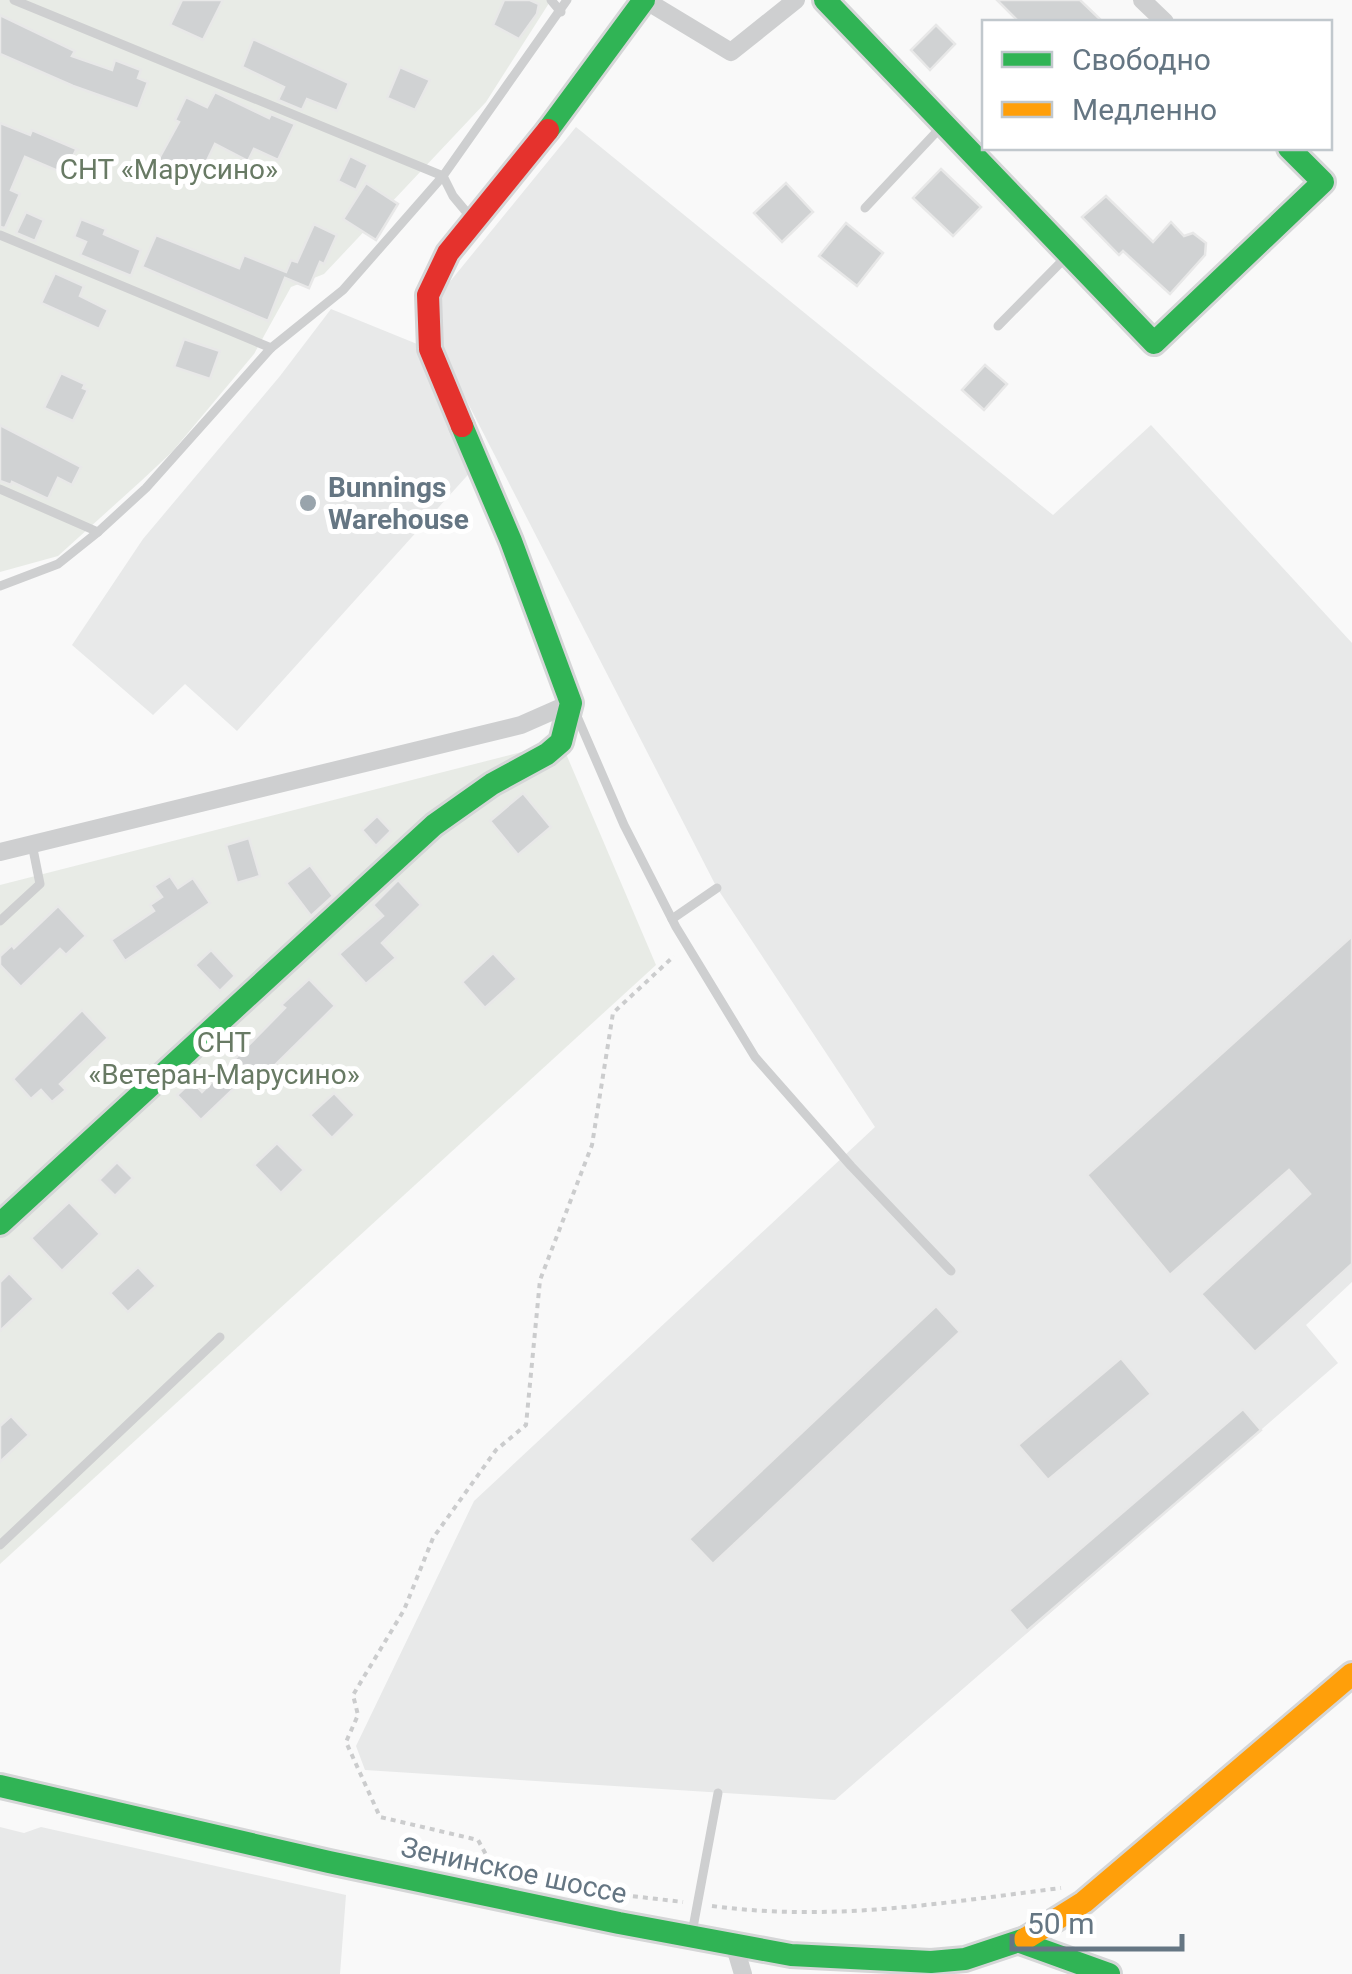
<svg xmlns="http://www.w3.org/2000/svg" width="1352" height="1974" font-family="Roboto,sans-serif">
	<rect width="100%" height="100%" fill="#f9f9f9"/>
	<g fill="#e8e9e9">
		<polygon points="576,127 1053,515 1151,425 1352,643 1352,1282 1306,1325 1338,1363 835,1800 365,1770 356,1746 474,1501 875,1127 717,888 436,341 439,295"/>
		<polygon points="331,309 422,346 475,467 237,731 185,684 153,715 72,645 143,539 280,376"/>
		<polygon points="0,1827 24,1833 41,1827 346,1895 340,1974 0,1974"/>
	</g>
	<g fill="#e8ebe6">
		<polygon points="0,0 551,0 486,102 324,274 291,287 254,354 172,452 141,481 58,556 0,572"/>
		<polygon points="561,742 656,965 0,1564 0,885"/>
	</g>
	<g fill="#d0d2d3" stroke="#e8e8e8" stroke-width="2.5">
		<polygon points="182,0 223,0 203,40 170,25"/>
		<polygon points="504,0 530,0 539,4 537,14 519,39 493,25"/>
		<polygon points="997,0 1080,0 1103,22 1019,22"/>
		<polygon points="0,15 75,51 72,56 112,70 115,60 141,70 138,78 148,82 138,109 73,86 0,54"/>
		<polygon points="936,25 955,44 930,70 911,50"/>
		<polygon points="253,39 349,83 337,111 307,99 302,110 278,100 284,87 242,67"/>
		<polygon points="400,67 430,80 415,110 387,98"/>
		<polygon points="215,92 269,118 271,114 295,124 278,160 254,149 248,161 215,144 194,188 173,178 175,174 156,164 179,122 175,120 186,97 207,107"/>
		<polygon points="0,123 30,135 32,130 79,150 76,150 65,174 25,157 11,190 20,194 5,228 0,227"/>
		<polygon points="350,156 368,165 356,190 338,181"/>
		<polygon points="941,169 981,207 953,236 913,198"/>
		<polygon points="366,183 398,204 376,240 343,219"/>
		<polygon points="786,183 813,212 782,242 754,213"/>
		<polygon points="1106,196 1153,242 1171,222 1184,236 1193,233 1206,243 1205,255 1170,294 1123,251 1119,255 1082,217"/>
		<polygon points="26,212 44,220 35,241 16,233"/>
		<polygon points="81,219 106,229 104,234 141,250 131,276 80,255 86,242 74,237"/>
		<polygon points="846,223 883,253 857,286 819,256"/>
		<polygon points="314,224 337,235 324,264 320,262 309,288 285,278 268,321 142,267 156,235 239,268 244,255 286,272 291,260 297,262"/>
		<polygon points="55,273 84,286 80,296 108,310 99,329 41,303"/>
		<polygon points="184,339 220,351 210,379 174,367"/>
		<polygon points="985,365 1007,384 984,410 962,390"/>
		<polygon points="61,373 85,384 83,388 88,390 73,421 44,408"/>
		<polygon points="0,425 81,467 72,485 58,478 48,499 12,482 11,485 0,481"/>
		<polygon points="523,793 551,827 518,855 490,821"/>
		<polygon points="377,816 391,831 376,846 362,830"/>
		<polygon points="249,838 260,876 237,883 226,845"/>
		<polygon points="310,865 333,896 311,916 286,883"/>
		<polygon points="170,876 178,888 193,878 210,903 125,961 111,940 154,911 150,905 162,897 154,886"/>
		<polygon points="398,880 421,905 382,943 396,958 366,984 339,954 383,916 373,905"/>
		<polygon points="58,906 86,936 66,955 60,949 21,987 0,965 0,956 12,945 14,948"/>
		<polygon points="1352,936 1352,1264 1255,1352 1201,1294 1310,1194 1289,1170 1170,1275 1087,1175"/>
		<polygon points="211,950 235,976 220,991 195,965"/>
		<polygon points="493,953 517,979 485,1008 462,982"/>
		<polygon points="309,979 335,1006 258,1082 250,1073 201,1120 177,1095 192,1081 202,1092 285,1008 281,1005"/>
		<polygon points="82,1010 108,1038 60,1084 66,1090 52,1102 41,1090 31,1099 13,1079"/>
		<polygon points="334,1093 355,1115 332,1138 310,1115"/>
		<polygon points="277,1143 304,1170 281,1193 254,1165"/>
		<polygon points="117,1162 133,1178 115,1196 99,1180"/>
		<polygon points="69,1202 100,1234 62,1271 31,1238"/>
		<polygon points="138,1267 156,1286 128,1312 110,1293"/>
		<polygon points="9,1273 34,1299 0,1331 0,1282"/>
		<polygon points="936,1306 960,1332 713,1564 689,1539"/>
		<polygon points="1121,1358 1151,1394 1048,1480 1018,1445"/>
		<polygon points="1243,1409 1261,1430 1027,1631 1009,1610"/>
		<polygon points="11,1416 29,1435 0,1462 0,1426"/>
	</g>
	<g fill="none" stroke-linecap="round" stroke-linejoin="round">
		<defs>
			<g id="fast">
				<polyline points="825,0 1154,343 1323,182 1289,148"/>
				<polyline points="548,130 644,0"/>
				<polyline points="0,1224 434,825 492,784 547,754 561,742 571,703 511,541 462,426"/>
				<polyline points="0,1786 329,1862 619,1923 791,1955 931,1962 965,1959 1025,1939"/>
				<polyline points="1020,1942 1109,1974"/>
			</g>
			<polyline id="slow" points="1025,1939 1084,1902 1352,1674"/>
			<polyline id="jam" points="462,426 430,349 428,295 448,253 548,130"/>
		</defs>
		<use href="#fast" stroke="#d5d6d7" stroke-width="28"/>
		<use href="#slow" stroke="#d5d6d7" stroke-width="28"/>
		<use href="#jam" stroke="#d5d6d7" stroke-width="28"/>
		<g stroke="#cbcccd" stroke-width="4" stroke-dasharray="5 5" stroke-linecap="butt">
			<polyline points="495,1871 478,1840 380,1817 346,1742 358,1715 353,1695 404,1610 433,1538 496,1450 526,1425 540,1280 592,1145 613,1013 674,956"/>
			<polyline points="623,1895 683,1902"/>
			<path d="M712,1906C833,1922 941,1903 1061,1888"/>
		</g>
		<g stroke="#cecfd0" stroke-width="9">
			<polyline points="14,0 443,176 453,196 473,220"/>
			<polyline points="551,0 561,12"/>
			<polyline points="865,208 942,126"/>
			<polyline points="0,235 271,348"/>
			<polyline points="998,326 1066,257"/>
			<polyline points="0,489 98,532"/>
			<polyline points="0,586 58,564 98,532 146,488 271,348 343,290 443,176 567,0"/>
			<polyline points="576,714 624,825 676,927 755,1057 851,1166 951,1271"/>
			<polyline points="672,919 717,888"/>
			<polyline points="0,921 40,884 32,844"/>
			<polyline points="0,1545 220,1337"/>
			<polyline points="692,1933 718,1793"/>
		</g>
		<g stroke="#cecfd0" stroke-width="18">
			<polyline points="645,0 731,52 796,0"/>
			<polyline points="1142,0 1165,22"/>
			<polyline points="0,852 521,725 571,703"/>
			<polyline points="734,1944 743,1974"/>
		</g>
		<use href="#fast" stroke="#30b455" stroke-width="22"/>
		<use href="#slow" stroke="#ff9f0a" stroke-width="22"/>
		<use href="#jam" stroke="#e5322d" stroke-width="22"/>
	</g>
	<circle fill="#99a4ac" stroke="#fff" stroke-width="4" cx="308" cy="503" r="10"/>
	<g text-anchor="middle" stroke-width="10" stroke-linejoin="round" paint-order="stroke">
		<g font-size="28" fill="#687a64" stroke="#fff">
			<text x="169" y="179">СНТ «Марусино»</text>
			<text x="224" y="1052">СНТ<tspan x="224" dy="32">«Ветеран-Марусино»</tspan></text>
		</g>
		<g font-size="28" font-weight="bold" fill="#657683" stroke="#fff" text-anchor="start">
			<text x="328" y="497">Bunnings<tspan x="328" dy="32">Warehouse</tspan></text>
		</g>
		<g font-size="28" fill="#657683" stroke="#fff">
			<text transform="translate(514 1870) rotate(12)" y="10">Зенинское шоссе</text>
		</g>
	</g>
	<rect x="982" y="20" width="350" height="130" fill="#ffffff" stroke="#c1c8cd" stroke-width="2.5"/>
	<rect x="1002" y="52" width="50" height="15" fill="#30b455" stroke="#c1c8cd" stroke-width="2.5"/>
	<text x="1072" y="70" font-size="30" fill="#657683">Свободно</text>
	<rect x="1002" y="102" width="50" height="15" fill="#ff9f0a" stroke="#c1c8cd" stroke-width="2.5"/>
	<text x="1072" y="120" font-size="30" fill="#657683">Медленно</text>
	<path d="M1012 1934v15h170v-15" fill="none" stroke="#657683" stroke-width="5"/>
	<text x="1027" y="1934" font-size="30" fill="#657683" stroke="#ffffff" stroke-width="8" paint-order="stroke">50 m</text>
</svg>
